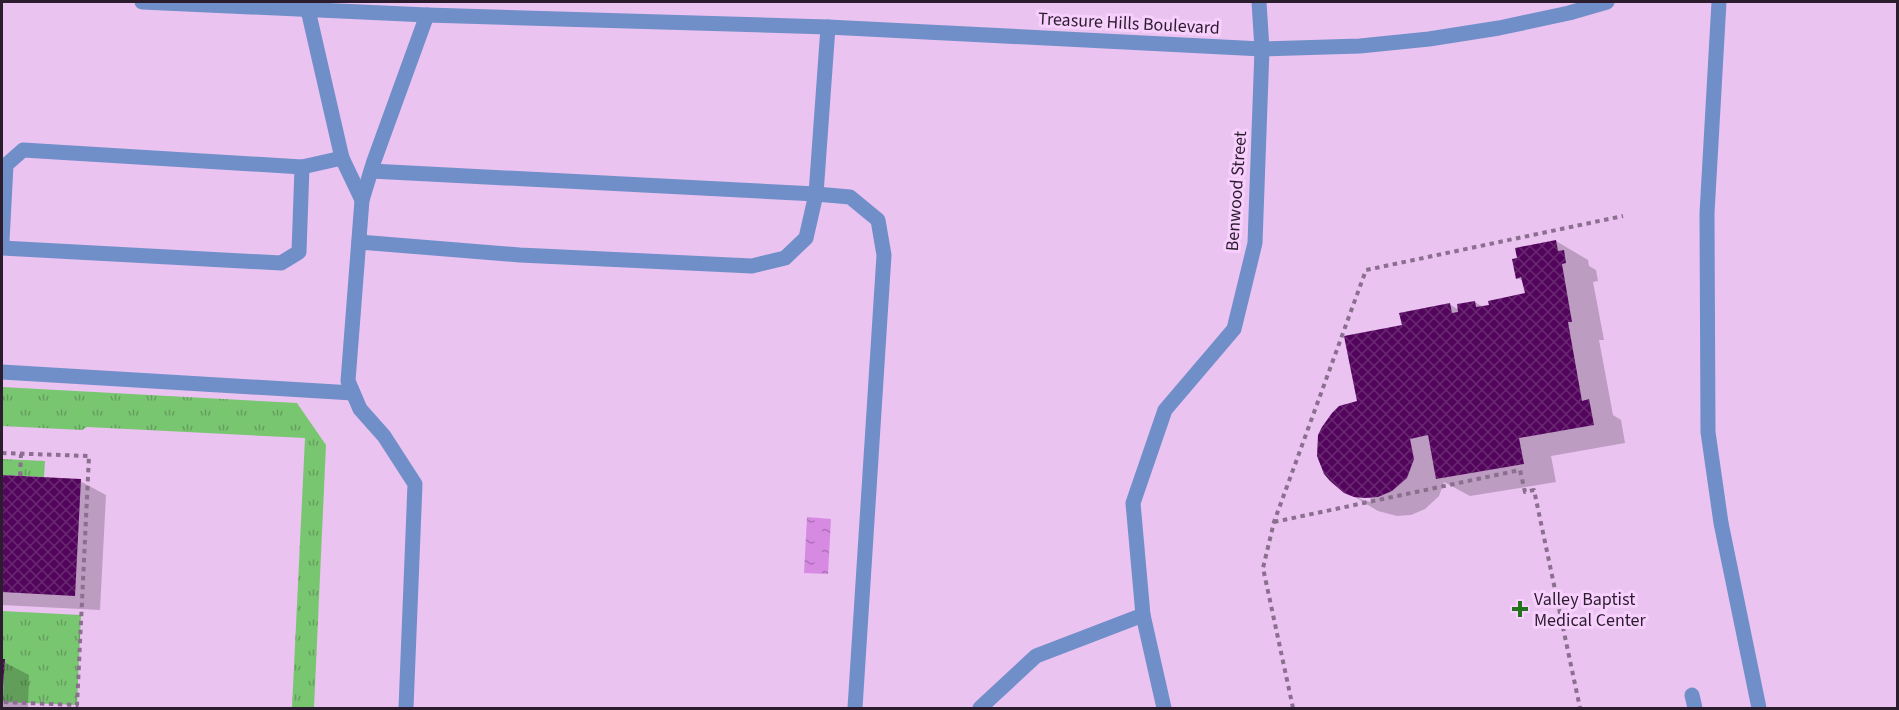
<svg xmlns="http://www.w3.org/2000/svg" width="1899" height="710" font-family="'Source Sans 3',sans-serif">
	<defs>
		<pattern id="grass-tufts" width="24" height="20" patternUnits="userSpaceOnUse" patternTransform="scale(1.5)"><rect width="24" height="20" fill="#79c671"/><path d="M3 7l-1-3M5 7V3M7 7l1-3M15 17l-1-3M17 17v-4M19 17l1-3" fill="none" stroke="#63a05d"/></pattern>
		<pattern id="water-ripples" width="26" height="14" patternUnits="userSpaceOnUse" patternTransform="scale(1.5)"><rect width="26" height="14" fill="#d68ae2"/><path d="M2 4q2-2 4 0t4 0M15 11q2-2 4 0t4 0" fill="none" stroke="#ae70b8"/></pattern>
		<pattern id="building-cross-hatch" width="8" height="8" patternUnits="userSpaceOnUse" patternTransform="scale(1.5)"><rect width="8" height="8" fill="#53055d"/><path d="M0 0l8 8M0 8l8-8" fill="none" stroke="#692971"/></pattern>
	</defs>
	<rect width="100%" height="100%" fill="#ebc3f1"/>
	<g fill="url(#grass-tufts)">
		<polygon points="2,387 297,403 326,445 314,708 292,708 305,438 87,427 82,430 2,426"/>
		<polygon points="2,459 45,461 44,477 2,475"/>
		<polygon points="2,611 81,615 77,705 3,702 4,660 2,659"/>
	</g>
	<polygon fill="url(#water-ripples)" points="807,517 831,519 828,574 804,573"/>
	<g fill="#0003" fill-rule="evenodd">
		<path d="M1556,241L1588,260L1589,266L1596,270L1598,281L1593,282L1604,340H1599L1613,415L1621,420L1625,443L1551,456L1556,482L1470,496L1444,482L1439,496L1425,509L1411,515L1397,516L1378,511L1345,491L1359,402L1403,326L1449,304L1459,310L1475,302L1483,307L1526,295L1524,281L1517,278ZM1355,494L1372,499L1371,502L1360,499Z"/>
		<polygon points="2,477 80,481 106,495 100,610 2,605"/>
		<polygon points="2,661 29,675 28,708 2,708"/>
	</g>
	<g fill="url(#building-cross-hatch)">
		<polygon points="1556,240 1558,251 1564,250 1566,263 1562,264 1572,322 1568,322 1582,401 1589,399 1594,425 1519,438 1524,464 1436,479 1428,435 1410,439 1414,459 1407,478 1392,491 1378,497 1364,498 1354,497 1344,493 1330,481 1324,474 1317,456 1318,435 1322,427 1332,413 1339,406 1357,401 1344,336 1402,325 1399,313 1450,303 1452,313 1458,312 1457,304 1475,301 1476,307 1489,305 1488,301 1525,293 1521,277 1516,279 1512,259 1517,258 1515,248"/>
		<polygon points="2,475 81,479 75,596 2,592"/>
		<polygon points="2,659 5,659 3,686 2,686"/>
	</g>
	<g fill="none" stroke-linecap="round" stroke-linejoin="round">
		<g stroke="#8a6f8e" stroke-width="4" stroke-dasharray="4.5 4.5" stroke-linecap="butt">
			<polyline points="2,453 89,456 77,705 2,702"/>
			<polyline points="20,476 21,454"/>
			<polyline points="1274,522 1520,470 1525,492 1534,490 1580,708"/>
			<polyline points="1293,708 1263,568 1274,522 1366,270 1623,216"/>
		</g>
		<g stroke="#708fc8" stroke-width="15">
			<polyline points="1259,2 1262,49"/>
			<polyline points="1719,2 1707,213 1708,432 1721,523 1759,708"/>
			<polyline points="308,10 342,158 362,200"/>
			<polyline points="371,171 816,194 850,197 878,220 884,255 855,708"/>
			<polyline points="2,241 6,165 23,150 302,167 342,158"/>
			<polyline points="359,242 520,255 752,266 785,258 806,238 816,194 828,27"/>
			<polyline points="2,248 281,263 299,252 302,167"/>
			<polyline points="2,372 353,393"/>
			<polyline points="1143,615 1164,708"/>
			<polyline points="1692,695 1695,708"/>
			<polyline points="406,708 415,484 384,436 360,409 348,381 362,200 374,161 427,15"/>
		</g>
		<polyline stroke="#708fc8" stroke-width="15" points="980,708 1036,656 1143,615 1133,503 1165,410 1234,329 1255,243 1262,49"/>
		<polyline stroke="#708fc8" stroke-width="15" points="142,2 427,15 828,27 1262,49 1360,46 1429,39 1499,28 1569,13 1607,2"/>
	</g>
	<path fill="#22731b" stroke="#f8d0fe" stroke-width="2" d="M1517 600h6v6h6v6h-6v6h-6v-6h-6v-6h6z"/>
	<g text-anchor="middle" stroke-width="6" stroke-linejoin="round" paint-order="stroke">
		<g font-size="18" fill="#2c1d2e" stroke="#f8d0fe">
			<text transform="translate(1129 23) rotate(3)" y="6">Treasure Hills Boulevard</text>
			<text transform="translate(1236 191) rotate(-86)" y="6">Benwood Street</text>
		</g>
		<g font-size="18" fill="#2c1d2e" stroke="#f8d0fe" text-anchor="start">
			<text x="1534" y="605">Valley Baptist<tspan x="1534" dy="21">Medical Center</tspan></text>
		</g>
	</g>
	<rect width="1899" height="710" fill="none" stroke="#2c1d2e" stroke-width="6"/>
</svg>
